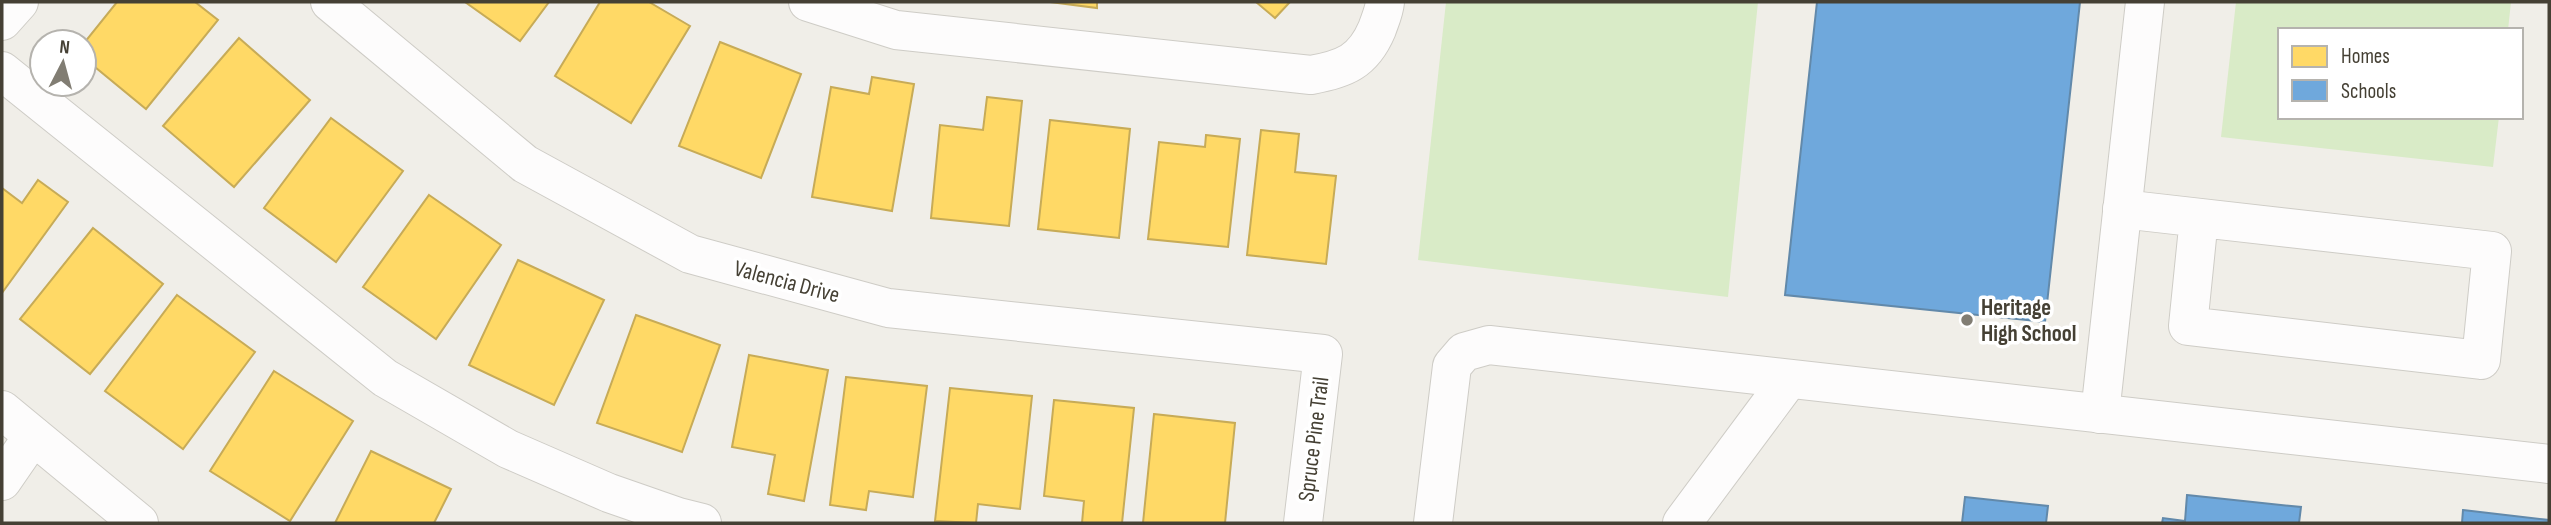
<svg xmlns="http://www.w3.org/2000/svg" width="2551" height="525" font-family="'Sofia Sans Condensed',sans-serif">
	<rect width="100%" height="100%" fill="#f0eee8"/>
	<g fill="#d9ebc7">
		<polygon points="1446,2 1758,2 1728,297 1418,260"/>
		<polygon points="2236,2 2511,2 2508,30 2280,30 2280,117 2499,117 2493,167 2221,137"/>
	</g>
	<g fill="#ffd966" stroke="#c7ab57" stroke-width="2">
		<polygon points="117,2 195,2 218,20 146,109 84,58 84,43"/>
		<polygon points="465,2 549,2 520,41"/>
		<polygon points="600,2 649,2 690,26 631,123 555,76"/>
		<polygon points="1050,2 1097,2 1097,8"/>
		<polygon points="1256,2 1290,2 1275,18"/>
		<polygon points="239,38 310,100 234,187 163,126"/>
		<polygon points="720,42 801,74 761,178 679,146"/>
		<polygon points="872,77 914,84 892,211 812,197 831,87 869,94"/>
		<polygon points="987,97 1022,101 1009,226 931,218 940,125 983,130"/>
		<polygon points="331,118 403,171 336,262 264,208"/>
		<polygon points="1050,120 1130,129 1119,238 1038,229"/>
		<polygon points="1261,130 1299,134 1295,172 1336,176 1326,264 1247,255"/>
		<polygon points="1206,135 1240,139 1228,247 1148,239 1159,142 1205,147"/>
		<polygon points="38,180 68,202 2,293 2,188 22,203"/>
		<polygon points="429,195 501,245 436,339 363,287"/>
		<polygon points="93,228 163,284 90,374 20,319"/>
		<polygon points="518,260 604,300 554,405 469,365"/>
		<polygon points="177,295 255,352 183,449 105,391"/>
		<polygon points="636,315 720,345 682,452 597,423"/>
		<polygon points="749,355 828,370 804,501 768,494 775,455 732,447"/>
		<polygon points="274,371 353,421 290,521 210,471"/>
		<polygon points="846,377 927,386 913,497 869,491 866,510 830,505"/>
		<polygon points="950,388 1032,396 1020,509 978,504 976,523 935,521"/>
		<polygon points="1054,400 1134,408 1122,523 1082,523 1084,501 1044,496"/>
		<polygon points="1154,414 1235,423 1225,523 1143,523"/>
		<polygon points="371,451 451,489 434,523 335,523"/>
	</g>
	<g fill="#6fa8dc" stroke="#6289aa" stroke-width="2">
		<polygon points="1817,2 2080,2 2045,322 1785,295"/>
		<polygon points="2187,495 2301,507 2299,523 2162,523 2163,518 2185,521"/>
		<polygon points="1965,497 2048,506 2046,523 1962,523"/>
		<polygon points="2463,510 2549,520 2549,523 2462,523"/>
	</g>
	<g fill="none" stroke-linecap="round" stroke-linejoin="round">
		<defs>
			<g id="minor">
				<polyline points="330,2 525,164 690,254 888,308 1323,354 1303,523"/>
				<path d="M808,2L896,30L1311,75C1344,69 1363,62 1377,29C1380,20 1384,12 1385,2"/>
				<polyline points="2,21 19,2"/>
				<polyline points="2,71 385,378 508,449 609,493 678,517 702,523"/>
				<polyline points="2122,209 2492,251 2481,360 2188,326 2199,218"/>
				<polyline points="2,410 139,523"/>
				<polyline points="2100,414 2145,2"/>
				<polyline points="2,481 33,436"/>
				<polyline points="1433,523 1452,366 1464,352 1489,345 2549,464"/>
				<polyline points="1682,523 1789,379"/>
			</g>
		</defs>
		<use href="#minor" stroke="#ceccc6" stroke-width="40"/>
		<use href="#minor" stroke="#fdfcfc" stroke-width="38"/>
	</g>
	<circle fill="#817d73" stroke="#fff" stroke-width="2.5" cx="1967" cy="320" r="7"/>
	<g text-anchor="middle" stroke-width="7" stroke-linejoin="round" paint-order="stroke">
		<g font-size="23" fill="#454034" stroke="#fff">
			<text transform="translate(787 281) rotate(15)" y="8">Valencia Drive</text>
			<text transform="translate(1313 439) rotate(-83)" y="8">Spruce Pine Trail</text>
		</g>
		<g font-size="23" font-weight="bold" fill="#454034" stroke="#fff" text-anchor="start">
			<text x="1981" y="315">Heritage<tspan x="1981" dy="26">High School</tspan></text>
		</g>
	</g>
	<rect width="2551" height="525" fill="none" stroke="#454034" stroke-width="7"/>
	<rect x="2278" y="28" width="245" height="91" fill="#ffffff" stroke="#b5b3ae" stroke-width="2"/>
	<rect x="2292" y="46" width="35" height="21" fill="#ffd966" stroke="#b5b3ae" stroke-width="2"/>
	<text x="2341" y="63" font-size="21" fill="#454034">Homes</text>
	<rect x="2292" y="80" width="35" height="21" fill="#6fa8dc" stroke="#b5b3ae" stroke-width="2"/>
	<text x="2341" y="98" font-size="21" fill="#454034">Schools</text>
	<g transform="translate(63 63) rotate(6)"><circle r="33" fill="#ffffff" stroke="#b5b3ae" stroke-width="2"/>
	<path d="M0-5L12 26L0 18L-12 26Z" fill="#817d73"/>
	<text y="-10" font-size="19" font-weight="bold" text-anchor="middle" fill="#454034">N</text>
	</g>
</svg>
